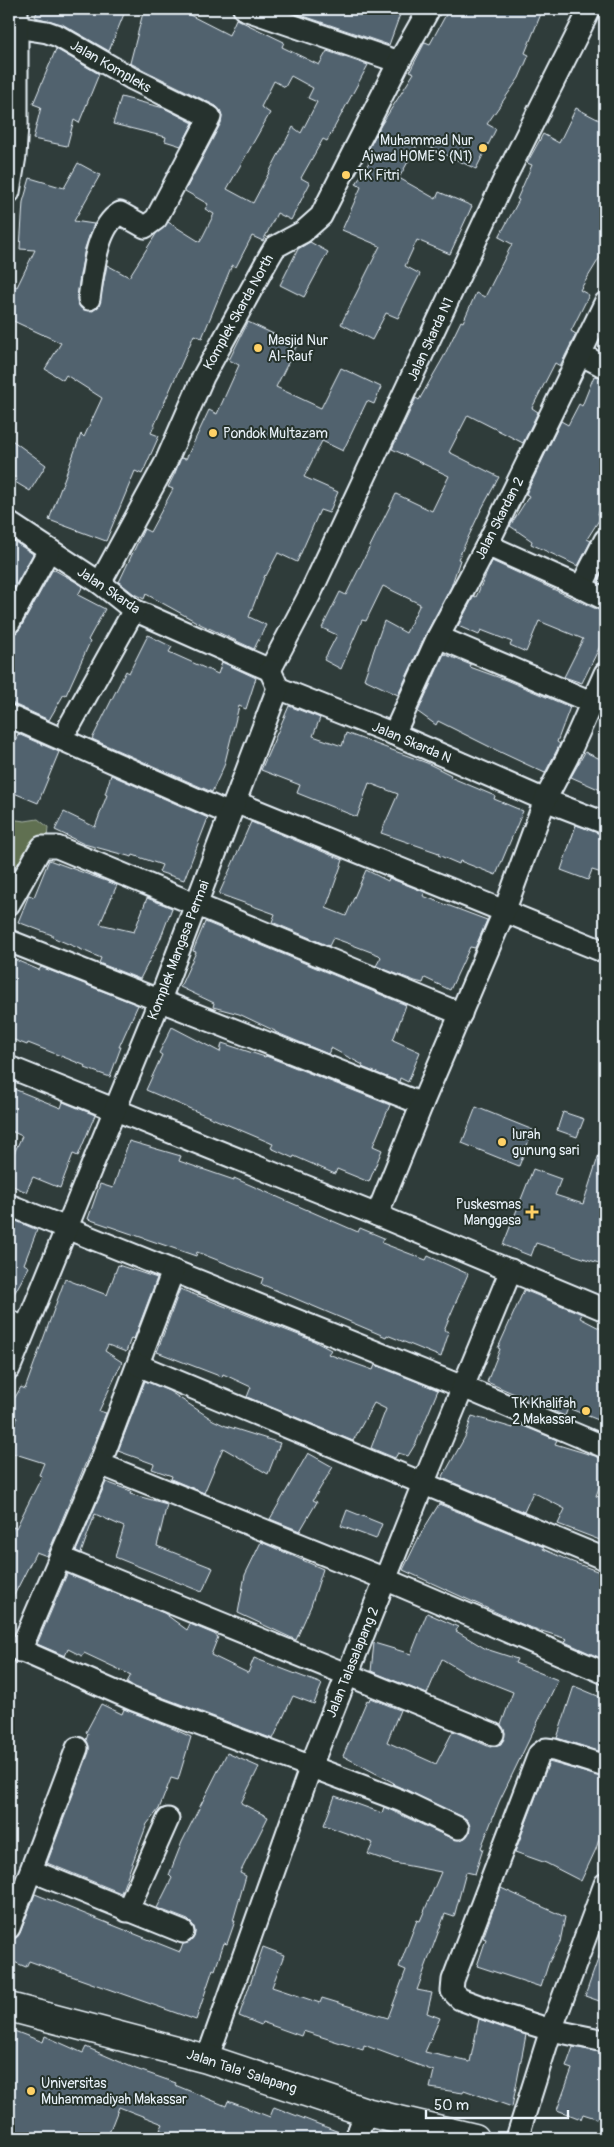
<svg xmlns="http://www.w3.org/2000/svg" width="614" height="2147" font-family="Pangolin,sans-serif">
	<rect width="100%" height="100%" fill="#2f3c3a"/>
	<filter id="ink" filterUnits="userSpaceOnUse"><feTurbulence type="fractalNoise" baseFrequency=".02" numOctaves="2"/><feDisplacementMap in="SourceGraphic" scale="10" xChannelSelector="R" yChannelSelector="G"/><feConvolveMatrix kernelMatrix="1 2 1 2 8 2 1 2 1" color-interpolation-filters="sRGB"/></filter>
	<g filter="url(#ink)">
		<polygon fill="#617051" stroke="#a4b0a4" points="9,819 25,821 38,819 48,827 47,840 9,891"/>
		<g fill="#51626e" stroke="#e8f1f8" fill-rule="evenodd">
			<polygon points="38,9 126,9 109,51 62,24 35,17"/>
			<path d="M144,9H178L229,35L236,19L284,42L282,47L319,65L327,51L368,65L327,141L323,139L301,178L310,183L291,220L277,213L263,241L252,236L236,267L232,265L202,338L194,335L151,433L159,436L142,474L135,471L106,541L49,520L81,434L84,437L102,398L66,375L63,380L45,369L61,343L9,319V283L17,287L35,250L20,249L23,202L30,178L64,188L78,163L100,175L74,221L94,224L85,248L80,275L77,298L78,304L82,309L93,311L99,306L107,265L129,277L156,234L168,222L200,242L214,214L205,209L208,204L185,191L221,123L222,116L220,110L216,106L130,63ZM291,76L313,88L308,98L317,102L301,133L293,127L253,203L227,189L270,113L261,107L274,81L285,87Z"/>
			<polygon points="283,9 402,9 389,45"/>
			<polygon points="449,9 543,9 525,53 529,55 519,78 487,124 496,129 476,169 419,142 399,178 436,199 439,192 472,206 450,254 417,240 405,266 420,274 398,318 386,313 372,340 341,324 380,246 342,230 361,187 356,184 371,159 365,156 381,125 414,73 410,71 425,42 430,44"/>
			<polygon points="56,49 99,74 79,123 74,120 67,146 33,139 41,107 33,104"/>
			<polygon points="121,97 164,108 193,123 181,146 165,141 166,137 113,124"/>
			<polygon points="576,108 605,123 605,249 580,290 589,295 571,331 576,334 560,366 555,363 532,408 538,412 523,443 468,415 449,452 499,477 480,512 458,559 460,560 451,587 427,632 398,695 364,679 384,621 406,633 420,604 383,586 366,621 362,620 341,669 324,660 337,635 322,628 340,592 346,595 396,494 432,511 449,476 392,449 416,398 419,400 443,358 461,321 463,322 476,293 485,297 512,244 499,237 519,200 517,199 532,165 527,163 543,134 559,143"/>
			<polygon points="310,242 328,252 304,297 280,285 298,249"/>
			<polygon points="248,322 297,345 276,387 321,408 341,368 381,387 374,404 367,401 343,451 322,441 304,477 338,492 329,513 320,510 297,562 278,553 266,576 265,575 249,617 266,625 254,649 202,625 146,594 144,599 134,594 119,582 144,529 150,532 173,489 168,487 175,473 181,458 186,459 209,410 217,414 239,365 229,360"/>
			<polygon points="594,376 605,379 605,498 598,514 601,517 587,539 591,541 578,566 531,544 532,541 510,526 529,496 526,494 561,421 568,425 579,404 582,406"/>
			<polygon points="9,438 46,465 30,491 15,482 17,479 9,473"/>
			<polygon points="9,538 33,554 9,597"/>
			<polygon points="492,561 605,613 605,636 582,683 564,677 583,639 539,621 526,652 510,645 512,642 481,630 479,635 458,626 474,596 476,597"/>
			<polygon points="53,569 83,586 78,595 105,609 88,640 90,642 66,695 64,694 49,720 9,702 9,635 15,634 20,629"/>
			<polygon points="148,635 172,647 169,652 218,674 222,662 256,678 246,709 239,706 224,766 212,792 92,739 126,671 129,673"/>
			<polygon points="444,654 471,665 470,667 506,680 570,707 557,742 560,744 545,773 498,751 438,721 436,725 418,712"/>
			<polygon points="289,706 320,718 313,736 342,746 346,733 427,763 451,775 450,777 495,796 494,799 523,811 496,875 460,861 459,864 438,855 439,853 381,833 398,794 369,783 357,817 297,793 300,785 261,770"/>
			<polygon points="18,734 59,752 38,803 9,791 9,756"/>
			<polygon points="585,752 605,761 605,792 571,777"/>
			<polygon points="111,775 208,818 184,880 159,872 162,865 133,855 132,857 84,844 55,830 64,812 95,827 107,795 105,794"/>
			<polygon points="251,822 343,860 326,908 346,916 366,870 388,881 389,878 425,892 423,896 487,920 475,948 470,947 450,990 425,978 423,983 415,981 376,966 381,957 379,955 350,944 333,938 329,946 272,922 275,914 219,894"/>
			<polygon points="576,825 605,835 605,874 592,870 588,880 561,870"/>
			<polygon points="49,860 117,885 100,924 134,932 147,898 172,908 160,940 140,979 99,963 101,958 52,937 52,935 18,922 29,895 34,897"/>
			<polygon points="205,922 406,1005 393,1040 420,1052 408,1082 400,1078 399,1082 362,1067 363,1065 331,1048 328,1054 275,1032 275,1031 239,1014 213,1007 214,1003 180,987 196,952 193,951"/>
			<polygon points="9,957 39,970 41,967 138,1005 119,1047 121,1047 110,1077 85,1068 86,1066 28,1043 27,1045 9,1038"/>
			<polygon points="172,1027 220,1052 222,1043 265,1057 266,1056 390,1105 373,1146 382,1150 369,1182 337,1169 335,1174 294,1156 293,1158 271,1148 273,1144 146,1090 162,1055 159,1053"/>
			<polygon points="9,1087 61,1108 63,1102 95,1115 78,1156 73,1154 60,1188 33,1177 26,1192 9,1184 9,1164 22,1136 9,1130"/>
			<polygon points="476,1107 533,1130 519,1166 462,1143"/>
			<polygon points="563,1112 584,1119 577,1137 557,1130"/>
			<polygon points="129,1141 181,1156 179,1161 234,1180 234,1178 358,1232 360,1228 384,1238 382,1243 426,1260 428,1256 468,1274 444,1330 449,1332 441,1357 387,1335 386,1337 261,1284 263,1278 197,1252 196,1256 88,1219 100,1184 113,1188"/>
			<polygon points="602,1145 605,1145 605,1265 536,1243 531,1256 503,1245 533,1169 561,1179 555,1195 583,1204"/>
			<polygon points="9,1218 37,1230 24,1264 29,1267 9,1303"/>
			<polygon points="118,1265 157,1278 134,1339 131,1338 126,1352 108,1345 105,1351 122,1362 99,1411 106,1413 94,1443 47,1556 36,1552 9,1605 9,1539 13,1527 16,1528 42,1476 39,1475 44,1463 9,1452 9,1444 17,1418 9,1413 9,1408 21,1387 25,1389 65,1279 107,1295"/>
			<polygon points="180,1289 314,1341 331,1350 328,1354 373,1370 375,1365 438,1390 416,1443 408,1456 398,1453 395,1458 371,1448 386,1409 374,1403 353,1441 247,1397 251,1387 223,1374 222,1377 157,1352"/>
			<polygon points="524,1290 582,1314 580,1318 605,1331 605,1412 601,1421 568,1408 565,1416 487,1382 500,1349 498,1348"/>
			<polygon points="145,1381 169,1391 213,1420 226,1426 280,1443 268,1474 223,1448 204,1493 171,1479 172,1476 152,1469 154,1464 118,1451"/>
			<polygon points="472,1416 513,1428 516,1423 557,1440 555,1444 605,1459 605,1471 596,1496 605,1499 605,1542 558,1524 565,1509 533,1492 524,1512 442,1478 465,1437"/>
			<polygon points="308,1453 333,1467 313,1500 317,1502 300,1531 270,1519"/>
			<polygon points="106,1482 131,1491 130,1494 167,1504 157,1546 213,1568 202,1592 115,1557 124,1527 95,1514 81,1553 76,1551"/>
			<polygon points="439,1504 544,1547 543,1549 570,1561 605,1574 605,1660 565,1642 567,1639 526,1626 403,1570 420,1535"/>
			<polygon points="347,1510 382,1524 376,1539 341,1526"/>
			<polygon points="261,1542 323,1569 311,1606 296,1640 238,1613 245,1575"/>
			<polygon points="67,1574 164,1613 187,1630 190,1624 214,1634 218,1637 211,1655 248,1673 254,1658 322,1684 314,1704 293,1696 273,1739 135,1687 127,1682 131,1675 84,1653 82,1656 68,1649 65,1656 37,1644"/>
			<polygon points="427,1613 458,1627 456,1631 486,1649 517,1659 515,1663 558,1680 499,1802 481,1848 483,1849 475,1874 466,1872 454,1917 445,1914 417,1990 432,1993 427,2013 440,2018 425,2052 470,2062 479,2019 526,2035 512,2107 464,2090 463,2093 430,2088 434,2071 364,2045 363,2050 303,2031 301,2036 262,2022 261,2025 239,2016 263,1947 284,1955 272,1987 320,2003 322,1998 388,2018 406,1970 399,1967 417,1920 420,1921 441,1872 394,1863 368,1854 373,1843 324,1825 335,1796 382,1813 384,1807 453,1839 459,1840 465,1838 469,1833 470,1827 468,1821 463,1817 393,1784 394,1783 343,1756 367,1700 369,1701 370,1698 400,1710 387,1742 436,1764 453,1731 490,1747 501,1744 505,1733 501,1725 513,1692 465,1673 442,1659 427,1694 371,1671 374,1643 411,1654"/>
			<polygon points="574,1686 605,1699 605,1753 557,1738"/>
			<polygon points="101,1704 122,1714 124,1709 174,1729 191,1737 178,1780 171,1778 159,1809 147,1824 121,1893 47,1863 89,1752 89,1746 86,1740 88,1734 86,1732"/>
			<polygon points="227,1753 259,1767 241,1803 268,1817 240,1873 246,1876 233,1921 235,1921 227,1944 224,1943 215,1970 213,1969 196,2020 29,1961 26,1967 9,1960 9,1940 16,1938 20,1933 35,1894 180,1952 183,1944 190,1942 194,1937 195,1931 193,1925 188,1920 157,1908 172,1878 169,1875 182,1842"/>
			<polygon points="549,1762 605,1778 605,1820 596,1849 581,1881 546,1863 515,1852"/>
			<polygon points="501,1888 565,1917 560,1942 549,1962 541,1987 477,1966 486,1939 483,1938"/>
			<polygon points="603,1945 605,1946 605,2003 585,1996"/>
			<polygon points="9,2029 43,2042 45,2036 83,2053 86,2047 136,2069 176,2083 175,2085 226,2106 228,2101 270,2117 274,2107 344,2134 344,2138 181,2138 160,2130 163,2124 119,2107 107,2138 9,2138"/>
			<polygon points="573,2047 605,2053 605,2121 583,2114 581,2119 557,2110 572,2069 566,2067"/>
		</g>
		<g fill="none" stroke-linecap="round" stroke-linejoin="round">
			<defs>
				<g id="minor">
					<polyline points="244,9 399,62"/>
					<path d="M9,26L47,32L58,36L131,78L210,117L156,219L145,227L120,213C96,227 93,273 89,299"/>
					<polyline points="9,192 15,156 17,125 17,9"/>
					<polyline points="580,354 605,367"/>
					<polyline points="9,523 100,583 134,610 270,670"/>
					<polyline points="487,545 581,587 605,540"/>
					<polyline points="100,583 165,464 203,377 268,259 275,247 303,232 321,216 399,62 429,9"/>
					<polyline points="581,587 605,599"/>
					<polyline points="9,623 49,550"/>
					<polyline points="438,637 591,702"/>
					<polyline points="270,670 310,594 504,180 590,9"/>
					<polyline points="278,688 394,734 545,800 605,823"/>
					<polyline points="9,716 230,814"/>
					<polyline points="70,725 134,610"/>
					<polyline points="394,734 438,637 487,545 605,303"/>
					<polyline points="235,802 605,952"/>
					<polyline points="9,904 39,851 42,847 57,847 461,1014"/>
					<polyline points="9,941 422,1104"/>
					<polyline points="9,1067 377,1215 605,1310"/>
					<polyline points="9,1205 463,1387 605,1447"/>
					<polyline points="377,1215 422,1104 504,912 545,800 567,758 605,673"/>
					<polyline points="173,1271 100,1464 373,1574 605,1673"/>
					<polyline points="9,1321 25,1328"/>
					<polyline points="138,1365 605,1559"/>
					<polyline points="9,1369 159,1002 278,688 270,670"/>
					<polyline points="61,1558 493,1734"/>
					<polyline points="9,1645 134,1700 402,1801 458,1828"/>
					<polyline points="20,1651 100,1464"/>
					<polyline points="605,1766 554,1750 546,1749 539,1754 453,1980 452,1991 460,1999 506,2016 551,2030 605,2041"/>
					<polyline points="32,1871 183,1932"/>
					<polyline points="127,1911 168,1819"/>
					<polyline points="9,1928 77,1748"/>
					<polyline points="207,2059 311,1766 423,1484 511,1270"/>
					<polyline points="356,2138 366,2112"/>
					<polyline points="517,2138 551,2030 605,1884"/>
				</g>
				<polyline id="secondary" points="9,2007 207,2059 366,2112 475,2138"/>
			</defs>
			<use href="#minor" stroke="#e8f1f8" stroke-width="25"/>
			<use href="#secondary" stroke="#e8f1f8" stroke-width="31"/>
			<use href="#minor" stroke="#26332d" stroke-width="21"/>
			<use href="#secondary" stroke="#26332d" stroke-width="28"/>
		</g>
	</g>
	<g fill="#ffd166" stroke="#26332d" stroke-width="2">
		<circle cx="483" cy="148" r="5"/>
		<circle cx="346" cy="175" r="5"/>
		<circle cx="258" cy="348" r="5"/>
		<circle cx="213" cy="433" r="5"/>
		<circle cx="502" cy="1142" r="5"/>
		<path d="M529.5 1204.5h5v5h5v5h-5v5h-5v-5h-5v-5h5z"/>
		<circle cx="586" cy="1411" r="5"/>
		<circle cx="31" cy="2091" r="5"/>
	</g>
	<g text-anchor="middle" stroke-width="4" stroke-linejoin="round" paint-order="stroke">
		<g font-size="14" fill="#e8f1f8" stroke="#26332d">
			<text transform="translate(111 66) rotate(30)" y="5">Jalan Kompleks</text>
			<text transform="translate(238 312) rotate(-61)" y="5">Komplek Skarda North</text>
			<text transform="translate(430 339) rotate(-65)" y="5">Jalan Skarda N1</text>
			<text transform="translate(499 518) rotate(-63)" y="5">Jalan Skardan 2</text>
			<text transform="translate(109 590) rotate(34)" y="5">Jalan Skarda</text>
			<text transform="translate(412 742) rotate(23)" y="5">Jalan Skarda N</text>
			<text transform="translate(178 950) rotate(-69)" y="5">Komplek Mangasa Permai</text>
			<text transform="translate(352 1662) rotate(-68)" y="5">Jalan Talasalapang 2</text>
			<text transform="translate(242 2071) rotate(18)" y="5">Jalan Tala' Salapang</text>
		</g>
		<g font-size="14" fill="#e8f1f8" stroke="#26332d" text-anchor="start">
			<text x="473" y="145" text-anchor="end">Muhammad Nur<tspan x="473" dy="16">Ajwad HOME'S (N1)</tspan></text>
			<text x="356" y="180">TK Fitri</text>
			<text x="268" y="345">Masjid Nur<tspan x="268" dy="16">Al-Rauf</tspan></text>
			<text x="223" y="438">Pondok Multazam</text>
			<text x="512" y="1139">lurah<tspan x="512" dy="16">gunung sari</tspan></text>
			<text x="521" y="1209" text-anchor="end">Puskesmas<tspan x="521" dy="16">Manggasa</tspan></text>
			<text x="576" y="1408" text-anchor="end">TK Khalifah<tspan x="576" dy="16">2 Makassar</tspan></text>
			<text x="41" y="2088">Universitas<tspan x="41" dy="16">Muhammadiyah Makassar</tspan></text>
		</g>
	</g>
	<rect width="614" height="2147" fill="none" stroke="#26332d" stroke-width="30"/>
	<rect x="15" y="15" width="584" height="2117" fill="none" stroke="#e8f1f8" stroke-width="2" filter="url(#ink)"/>
	<path d="M426 2110v8h142v-8" fill="none" stroke="#e8f1f8" stroke-width="2.5"/>
	<text x="434" y="2110" font-size="15" fill="#e8f1f8" stroke="#26332d" stroke-width="4" paint-order="stroke">50 m</text>
</svg>
